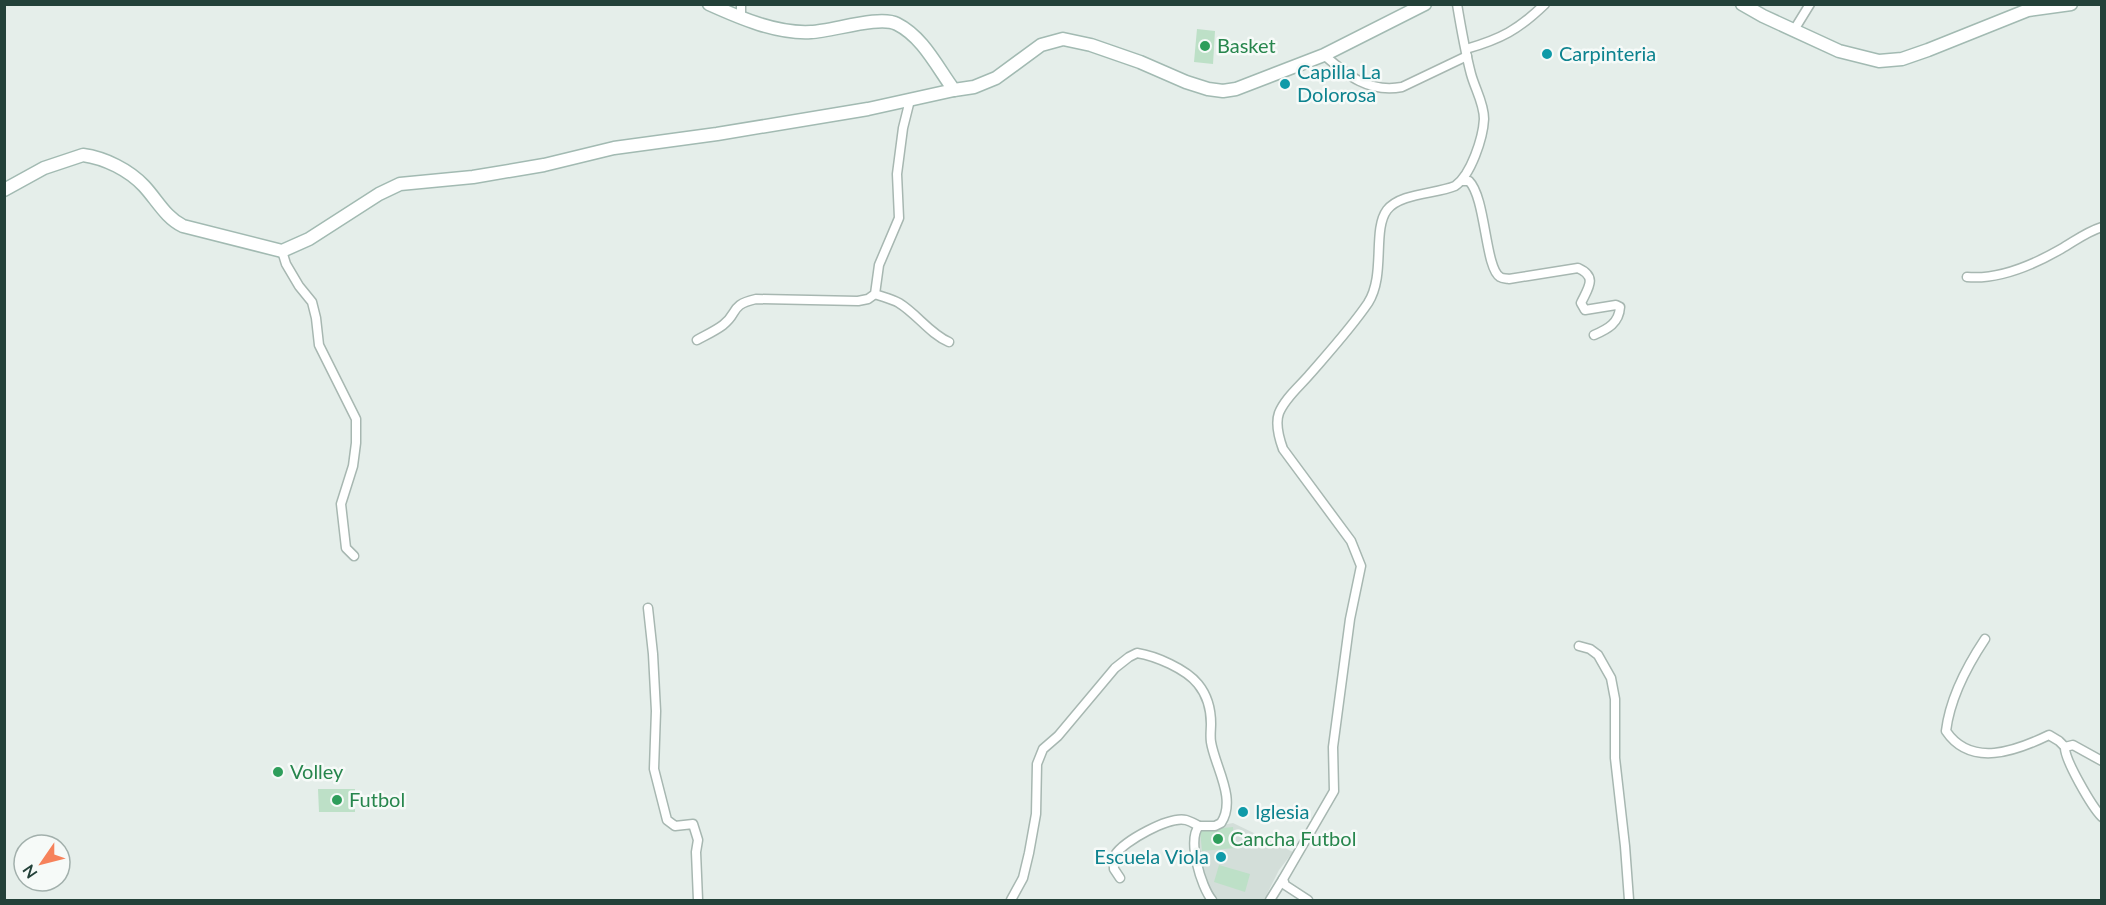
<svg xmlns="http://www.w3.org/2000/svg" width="2106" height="905" font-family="Lato,sans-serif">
	<rect width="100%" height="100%" fill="#e5eeea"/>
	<polygon fill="#d3ded9" points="1233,823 1293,852 1279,870 1264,900 1217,900 1212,899 1205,886 1197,830"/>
	<g fill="#bde0c7">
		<polygon points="1197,29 1215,31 1213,64 1194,62"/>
		<polygon points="318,789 355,789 355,812 319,812"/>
		<polygon points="1233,827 1235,848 1202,851 1200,830"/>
		<polygon points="1219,865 1250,874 1245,892 1214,882"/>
	</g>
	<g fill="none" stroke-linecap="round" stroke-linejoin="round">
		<defs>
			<g id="street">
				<polyline points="741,4 741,17"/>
				<polyline points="1794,30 1810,4"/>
				<path d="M1466,49C1501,39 1518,30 1545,4"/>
				<path d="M1324,55C1348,76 1369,93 1402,87L1467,56"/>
				<path d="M1462,181H1469C1486,198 1485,268 1500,277C1503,279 1506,278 1509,279L1578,268C1598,277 1588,288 1581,303L1585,310L1616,305L1620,307C1619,323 1608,329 1594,335"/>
				<polyline points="282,251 286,264 299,286 312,302 316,318 319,345 356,419 356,443 353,466 341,504 346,548 354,556"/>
				<path d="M1967,277C1999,280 2033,265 2061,249C2075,241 2086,232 2102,227"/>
				<path d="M875,294C883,297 892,299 899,303C917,314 930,334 949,342"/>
				<path d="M697,340C706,335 715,331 723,325C739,313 729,305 756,299L858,301L868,299L875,294L879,265L899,218L897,174L903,128L910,100"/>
				<polyline points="648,608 653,654 656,711 654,769 667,820 675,826 693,824 698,840 696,852 698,900"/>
				<path d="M1985,639C1967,666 1950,698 1946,731C1971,768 2016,751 2049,735L2059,741L2065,747"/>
				<polyline points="1579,646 1590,649 1598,655 1611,678 1615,699 1615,758 1625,846 1629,900"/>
				<path d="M2102,761L2073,745L2065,747C2064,759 2092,807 2102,817"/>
				<path d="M1120,878L1114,869C1114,865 1113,859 1115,855C1124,841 1169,816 1186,820C1190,821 1195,824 1199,826"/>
				<path d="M1011,900L1023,878L1029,853L1036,814L1037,764L1043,749L1058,736L1115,668L1129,657L1137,653C1156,656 1186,669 1198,684C1207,695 1211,710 1211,724C1211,729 1210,736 1211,742C1215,767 1237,799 1221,823L1215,826H1199C1187,840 1201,887 1212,900"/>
				<polyline points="1270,900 1283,879"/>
				<path d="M1308,900L1285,885L1283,879L1334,791L1333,747L1350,619L1361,566L1351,541L1283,449C1279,438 1275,424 1279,413C1285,398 1300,386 1310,374C1330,351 1351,328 1368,303C1386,275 1372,230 1387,210C1400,193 1436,194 1455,186C1471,175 1483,138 1484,119C1484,103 1475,89 1471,74C1465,51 1461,28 1457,4"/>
			</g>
			<g id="secondary">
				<path d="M709,4C740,18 777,34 811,32C833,31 880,15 897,24C923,37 937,67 954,90L974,87L996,78L1041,45L1063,39L1091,45L1140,62L1186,82L1208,89L1223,91L1236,89L1324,55L1425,4"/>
				<polyline points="1742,4 1763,16 1839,51 1879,61 1902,59 1928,50 2028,10 2071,4"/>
				<path d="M4,190L44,168L83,155C105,158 129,170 144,186C157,200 166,218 183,226L282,251L309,239L379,194L400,184L473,177L544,165L614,148L717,134L868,109L954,90"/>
			</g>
		</defs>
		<use href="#street" stroke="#a7b7b1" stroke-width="11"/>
		<use href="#secondary" stroke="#a2bab2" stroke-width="15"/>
		<use href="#street" stroke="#fff" stroke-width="8"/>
		<use href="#secondary" stroke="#fff" stroke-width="12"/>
	</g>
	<g fill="#2e9e5b" stroke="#f6faf8" stroke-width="2">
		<circle cx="1205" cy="46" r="6"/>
		<circle cx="278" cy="772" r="6"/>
		<circle cx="337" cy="800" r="6"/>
		<circle cx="1218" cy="839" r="6"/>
	</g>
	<g fill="#0f9aa8" stroke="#f6faf8" stroke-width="2">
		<circle cx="1547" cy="54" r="6"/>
		<circle cx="1285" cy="84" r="6"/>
		<circle cx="1243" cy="812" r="6"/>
		<circle cx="1221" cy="857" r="6"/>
	</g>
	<g text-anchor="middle" stroke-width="5" stroke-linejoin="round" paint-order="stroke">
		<g font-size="20" fill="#27864d" stroke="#f6faf8" text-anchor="start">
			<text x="1217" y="53">Basket</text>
			<text x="290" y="779">Volley</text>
			<text x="349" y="807">Futbol</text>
			<text x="1230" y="846">Cancha Futbol</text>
		</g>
		<g font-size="20" fill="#0d838f" stroke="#f6faf8" text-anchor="start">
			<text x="1559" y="61">Carpinteria</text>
			<text x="1297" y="79">Capilla La<tspan x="1297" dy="23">Dolorosa</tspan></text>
			<text x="1255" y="819">Iglesia</text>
			<text x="1209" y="864" text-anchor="end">Escuela Viola</text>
		</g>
	</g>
	<rect width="2106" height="905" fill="none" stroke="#234139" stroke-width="12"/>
	<g transform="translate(42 863) rotate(235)"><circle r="28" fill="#f6faf8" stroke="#a2b0ac" stroke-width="1.5"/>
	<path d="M0-4.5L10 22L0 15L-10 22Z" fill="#f6825b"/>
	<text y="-9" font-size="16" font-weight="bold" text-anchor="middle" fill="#234139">N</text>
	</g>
</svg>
